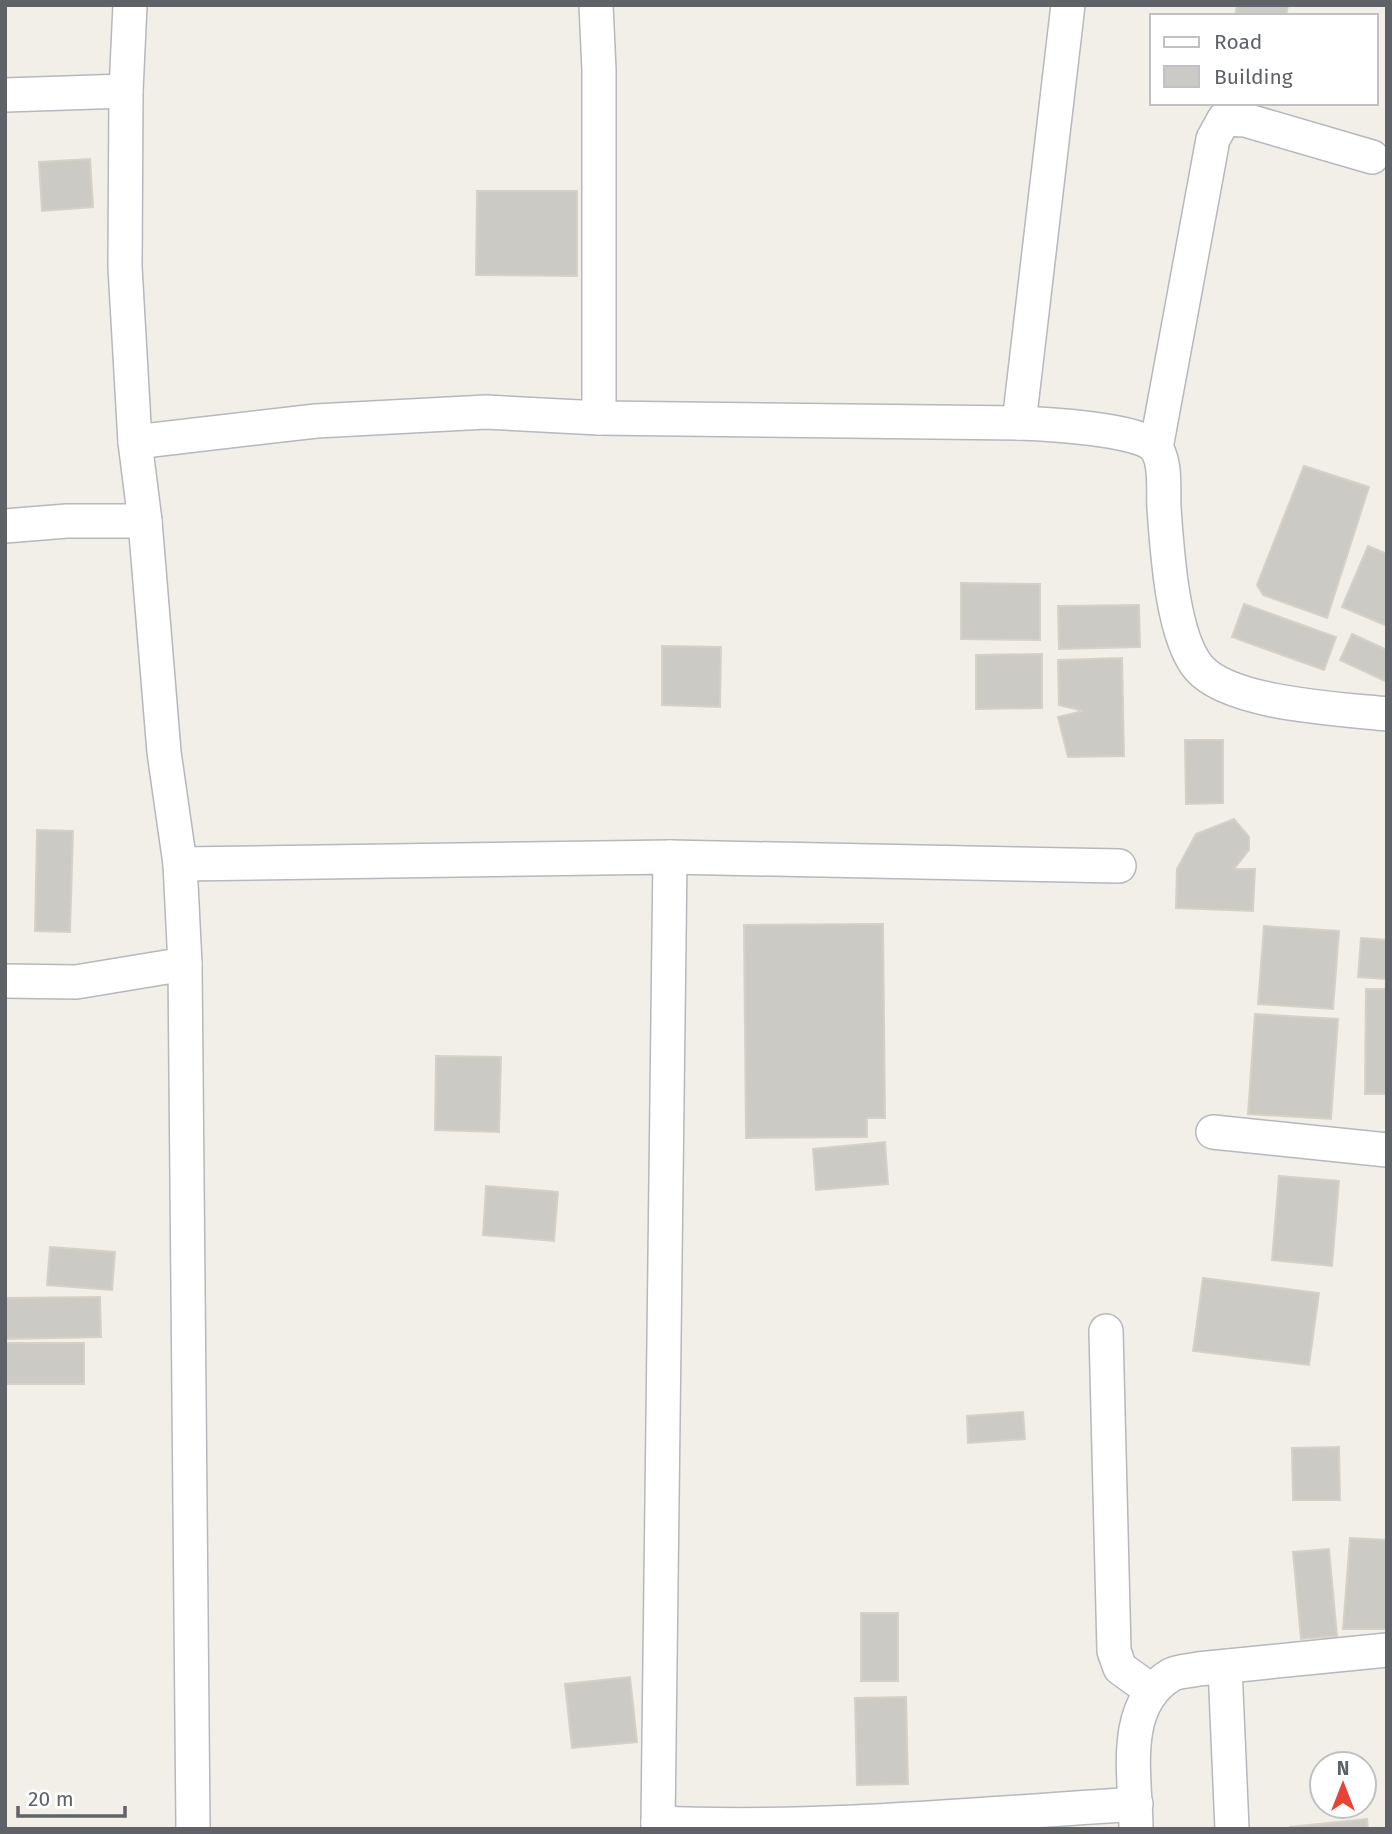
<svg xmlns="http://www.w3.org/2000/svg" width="1392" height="1834" font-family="'Fira Sans',sans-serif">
	<rect width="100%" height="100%" fill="#f1efe8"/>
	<g fill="#cccac5" stroke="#d6d1c6" stroke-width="2">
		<polygon points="1237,5 1288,5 1286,16 1235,16"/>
		<polygon points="90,159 93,207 42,211 39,162"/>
		<polygon points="477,191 577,191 577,276 476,275"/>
		<polygon points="1304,466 1369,487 1327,618 1263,595 1257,585"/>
		<polygon points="1368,546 1387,554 1387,626 1342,607"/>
		<polygon points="961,583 1040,584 1040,640 961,639"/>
		<polygon points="1244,604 1336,637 1324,670 1232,637"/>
		<polygon points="1139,605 1140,647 1059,649 1058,606"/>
		<polygon points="1352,634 1387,650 1387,682 1340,660"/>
		<polygon points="662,646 721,647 720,707 662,705"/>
		<polygon points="1042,654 1042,708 976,709 976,655"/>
		<polygon points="1122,658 1124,756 1068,757 1058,717 1083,711 1059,705 1058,660"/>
		<polygon points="1185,740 1223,740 1223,803 1186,804"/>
		<polygon points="1234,819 1249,837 1249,850 1234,869 1255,869 1253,911 1176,908 1177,869 1196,834"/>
		<polygon points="37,830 73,831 70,932 35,931"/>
		<polygon points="883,924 885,1118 867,1118 867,1137 746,1138 744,925"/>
		<polygon points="1264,926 1339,931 1333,1009 1258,1004"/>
		<polygon points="1361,938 1387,940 1387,979 1358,977"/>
		<polygon points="1366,989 1387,989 1387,1094 1365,1094"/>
		<polygon points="1255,1014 1338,1019 1331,1119 1248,1114"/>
		<polygon points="436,1056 501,1057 499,1132 435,1130"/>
		<polygon points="885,1142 888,1184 816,1190 813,1149"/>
		<polygon points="1279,1176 1339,1181 1332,1266 1272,1260"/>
		<polygon points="486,1186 558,1192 554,1241 483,1235"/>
		<polygon points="50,1247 115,1252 112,1290 47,1285"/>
		<polygon points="1203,1278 1319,1293 1309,1365 1193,1351"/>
		<polygon points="100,1297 101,1337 5,1339 5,1298"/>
		<rect x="5" y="1343" width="79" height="41"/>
		<polygon points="1023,1412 1025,1439 968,1443 967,1416"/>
		<polygon points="1339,1447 1340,1500 1293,1500 1292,1448"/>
		<polygon points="1350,1538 1387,1540 1387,1629 1343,1629"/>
		<polygon points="1329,1549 1337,1636 1301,1639 1293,1552"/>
		<rect x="861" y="1613" width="37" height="68"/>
		<polygon points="630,1677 637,1742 572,1748 565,1684"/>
		<polygon points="906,1697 908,1784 857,1785 855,1698"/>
		<polygon points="1367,1819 1368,1829 1290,1829 1290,1827"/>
	</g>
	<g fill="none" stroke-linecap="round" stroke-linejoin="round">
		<defs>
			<g id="street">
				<polyline points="130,5 126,91 125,267 135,442 145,521 164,752 180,864 185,964 193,1829"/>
				<polyline points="596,5 599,70 599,418"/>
				<polyline points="5,95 126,91"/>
				<polyline points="1019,423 1068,5"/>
				<path d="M135,442L316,421L486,412L599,418L1019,423C1046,424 1137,429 1154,446C1167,459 1163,491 1164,508C1167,549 1172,637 1199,668C1230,704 1339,709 1387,714"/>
				<polyline points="1156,448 1213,139 1224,119 1245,120 1372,157"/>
				<polyline points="5,526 67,521 145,521"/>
				<polyline points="670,857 1119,866"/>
				<polyline points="180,864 670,857 658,1823"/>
				<polyline points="5,981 76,982 185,964"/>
				<polyline points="1213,1132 1387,1150"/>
				<polyline points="1106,1331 1114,1651 1120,1668 1152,1691"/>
				<polyline points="1225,1667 1232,1829"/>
				<path d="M658,1829V1823C818,1830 978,1814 1136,1804"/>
				<path d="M1136,1829C1136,1779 1119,1706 1171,1675C1178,1671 1190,1671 1198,1669L1387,1650"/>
			</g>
		</defs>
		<use href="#street" stroke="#b5b8bc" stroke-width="36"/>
		<use href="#street" stroke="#fff" stroke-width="33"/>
	</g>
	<rect width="1392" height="1834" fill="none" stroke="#5f6368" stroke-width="14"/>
	<rect x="1150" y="14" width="228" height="91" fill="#ffffff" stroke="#bfc1c3" stroke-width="2"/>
	<rect x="1164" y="37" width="35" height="10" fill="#ffffff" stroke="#bfc1c3" stroke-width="2"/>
	<text x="1214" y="49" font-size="21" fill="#5f6368">Road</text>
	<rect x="1164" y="66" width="35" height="21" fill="#cccac5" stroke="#bfc1c3" stroke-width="2"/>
	<text x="1214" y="84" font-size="21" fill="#5f6368">Building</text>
	<g transform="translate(1343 1785)"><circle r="33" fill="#ffffff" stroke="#bfc1c3" stroke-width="2"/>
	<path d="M0-5L12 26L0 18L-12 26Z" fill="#ea4335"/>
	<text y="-10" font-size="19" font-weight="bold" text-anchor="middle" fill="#5f6368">N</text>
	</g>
	<path d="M18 1806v10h107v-10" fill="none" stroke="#5f6368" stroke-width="3.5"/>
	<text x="28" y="1806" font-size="21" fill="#5f6368" stroke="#ffffff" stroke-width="5" paint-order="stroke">20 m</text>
</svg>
